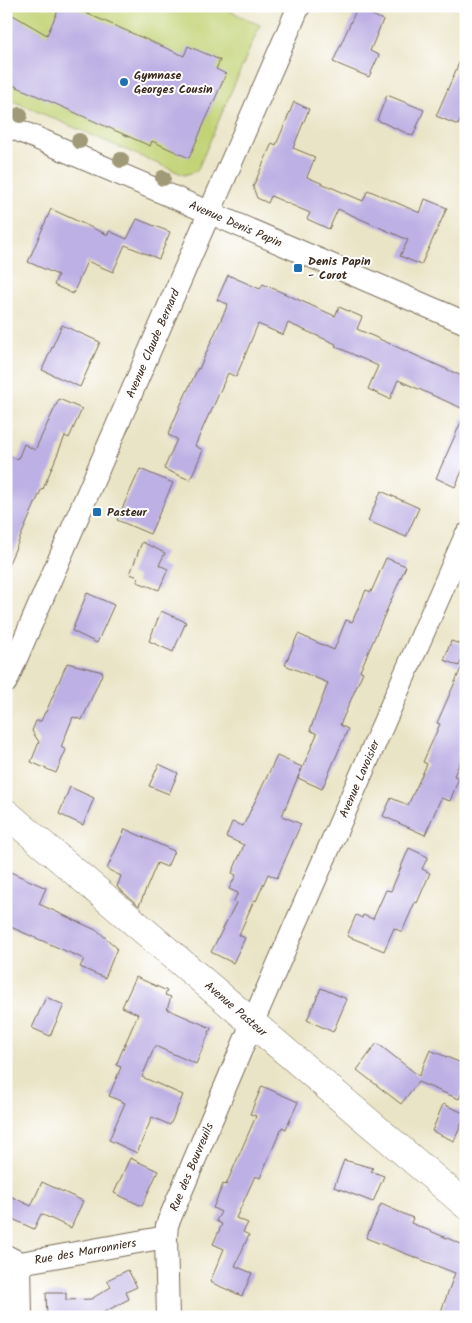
<svg xmlns="http://www.w3.org/2000/svg" width="472" height="1323" font-family="Kalam,sans-serif">
	<rect width="100%" height="100%" fill="#fff"/>
	<filter id="ink" filterUnits="userSpaceOnUse"><feTurbulence type="fractalNoise" baseFrequency=".02" numOctaves="2"/><feDisplacementMap in="SourceGraphic" scale="10" xChannelSelector="R" yChannelSelector="G"/><feConvolveMatrix kernelMatrix="1 2 1 2 8 2 1 2 1" color-interpolation-filters="sRGB"/></filter>
	<filter id="wash" filterUnits="userSpaceOnUse"><feTurbulence type="fractalNoise" baseFrequency=".0096" numOctaves="4" result="noise"/><feDisplacementMap in="SourceGraphic" scale="20" xChannelSelector="R" yChannelSelector="G"/><feGaussianBlur stdDeviation="1.12" result="paint"/><feColorMatrix in="noise" values="0 0 0 0 0 0 0 0 0 0 0 0 0 0 0 0 0 1.4 0 .05"/><feComposite in="paint" operator="in"/></filter>
	<g filter="url(#wash)">
		<rect width="100%" height="100%" fill="#eae4c6"/>
		<polygon fill="#c2d376" stroke="#7e7e4a" points="6,6 219,6 260,25 197,171 184,175 6,98"/>
		<g id="blocks">
			<g fill="#bdb0e4">
				<polygon points="60,6 70,6 184,56 188,46 220,60 216,69 226,74 189,158 152,141 150,146 6,82 6,11 47,35"/>
				<polygon points="357,8 383,20 370,51 379,55 369,77 333,62"/>
				<polygon points="466,47 466,107 458,125 436,116"/>
				<polygon points="387,95 424,110 413,136 377,120"/>
				<polygon points="294,102 309,109 293,148 315,157 307,177 363,201 368,190 420,213 425,199 447,208 421,265 400,256 408,240 338,209 329,229 307,219 310,213 271,196 268,203 257,198 253,187 272,143 276,145"/>
				<polygon points="51,209 108,235 109,231 127,239 137,219 170,232 159,259 125,245 113,272 87,261 73,294 54,285 58,275 28,262"/>
				<polygon points="228,275 260,289 263,284 335,316 339,307 362,317 357,329 466,378 466,410 398,380 390,399 368,389 378,366 335,346 336,344 288,323 283,335 258,324 236,377 228,373 210,414 209,414 195,446 203,450 190,480 164,469 177,439 168,435 181,404 198,368 199,369 228,304 217,300"/>
				<polygon points="62,325 100,342 80,387 42,370"/>
				<polygon points="59,399 82,409 69,438 65,436 43,489 42,488 6,570 6,455 18,459 24,444 35,450"/>
				<polygon points="466,411 466,462 455,487 436,478"/>
				<polygon points="140,469 173,483 150,534 117,520"/>
				<polygon points="381,491 419,508 406,537 368,521"/>
				<polygon points="142,542 165,553 159,565 168,569 159,590 137,582 138,577 130,574"/>
				<polygon points="386,558 406,566 360,671 363,672 340,725 348,729 322,789 298,778 317,734 310,730 328,683 285,665 298,634 334,650 346,620 352,622 366,590 371,592"/>
				<polygon points="87,593 114,605 97,643 72,631"/>
				<polygon points="161,611 186,622 173,652 149,641"/>
				<polygon points="451,641 466,646 466,651 459,666 444,660"/>
				<polygon points="466,657 466,748 454,776 459,778 450,801 441,798 425,835 383,816 391,798 408,805 427,764 423,762 440,724 437,723"/>
				<polygon points="67,663 103,672 82,720 73,717 61,747 66,750 56,773 31,762 39,742 32,731 36,721 41,721 45,712 46,712"/>
				<polygon points="277,756 302,767 282,816 301,824 277,878 268,874 256,901 254,900 239,935 245,938 233,963 211,952 236,903 233,902 238,893 229,889 236,875 232,873 244,845 226,837 232,822 243,826"/>
				<polygon points="159,764 178,773 169,794 149,786"/>
				<polygon points="70,787 94,798 83,825 59,814"/>
				<polygon points="125,829 174,851 167,867 157,863 139,906 117,887 121,876 107,869"/>
				<polygon points="409,848 428,857 422,869 430,873 417,903 415,902 402,932 394,928 384,951 347,936 356,915 362,918 363,915 373,919 386,890 391,891"/>
				<polygon points="6,870 46,888 39,904 98,931 117,948 105,978 80,967 84,959 6,925"/>
				<polygon points="136,977 167,991 165,995 171,997 167,1009 211,1028 196,1064 155,1046 142,1077 183,1095 170,1125 152,1117 137,1153 109,1140 125,1103 109,1096 121,1067 116,1065 138,1014 122,1007"/>
				<polygon points="321,988 347,999 333,1032 307,1020"/>
				<polygon points="46,997 64,1005 50,1036 32,1028"/>
				<polygon points="377,1043 419,1076 430,1050 466,1065 466,1082 459,1099 418,1082 401,1104 357,1070"/>
				<polygon points="262,1086 298,1102 286,1129 282,1127 260,1178 255,1176 236,1218 248,1223 243,1232 249,1235 235,1266 252,1273 242,1296 210,1282 224,1249 213,1244 222,1224 216,1221 221,1212 213,1208 223,1184 226,1185 256,1116 250,1114"/>
				<polygon points="443,1104 466,1114 454,1141 432,1131"/>
				<polygon points="130,1158 158,1171 142,1206 114,1193"/>
				<polygon points="344,1160 373,1168 371,1171 384,1176 373,1202 334,1187"/>
				<polygon points="42,1182 83,1201 71,1228 41,1214 34,1229 6,1216 6,1194 31,1206"/>
				<polygon points="381,1204 413,1218 411,1223 466,1246 466,1317 439,1317 455,1273 366,1238"/>
				<polygon points="128,1270 137,1287 126,1292 129,1299 95,1317 47,1317 46,1293 66,1293 66,1300 91,1299 111,1287 107,1280"/>
			</g>
		</g>
	</g>
	<g filter="url(#ink)">
		<use href="#blocks" fill-opacity="0" stroke="#786b59" stroke-width="1"/>
		<g fill="none" stroke-linecap="round" stroke-linejoin="round">
			<defs>
				<g id="minor">
					<path id="s1" d="M6,125L466,323"/>
					<path id="s2" d="M6,682L299,6"/>
					<path id="s3" d="M6,1256L20,1263L166,1237"/>
					<polyline points="20,1263 21,1317"/>
					<path id="s4" d="M168,1317L166,1237L167,1225L248,1033L466,535"/>
				</g>
				<g id="tertiary">
					<path id="s5" d="M6,813L466,1205"/>
				</g>
			</defs>
			<use href="#minor" stroke="#786b59" stroke-width="24"/>
			<use href="#tertiary" stroke="#786b59" stroke-width="29"/>
			<use href="#minor" stroke="#fff" stroke-width="22"/>
			<use href="#tertiary" stroke="#fff" stroke-width="28"/>
		</g>
		<g fill="#a09a78">
			<circle cx="20" cy="115" r="8"/>
			<circle cx="79" cy="141" r="8"/>
			<circle cx="121" cy="160" r="8"/>
			<circle cx="163" cy="178" r="8"/>
		</g>
	</g>
	<g fill="#1f6fb2" stroke="#fff" stroke-width="2">
		<circle cx="124" cy="82" r="5"/>
		<rect x="293" y="263" width="10" height="10" rx="2.5"/>
		<rect x="92" y="507" width="10" height="10" rx="2.5"/>
	</g>
	<g text-anchor="middle" stroke-width="4" stroke-linejoin="round" paint-order="stroke">
		<g font-size="12" font-weight="bold" fill="#3b2a1e" stroke="#fff" text-anchor="start">
			<text x="134" y="79">Gymnase<tspan x="134" dy="14">Georges Cousin</tspan></text>
			<text x="308" y="265">Denis Papin<tspan x="308" dy="14">- Corot</tspan></text>
			<text x="107" y="516">Pasteur</text>
		</g>
		<g font-size="12" fill="#3b2a1e" stroke="#fff">
			<text dy="4" stroke="none"><textPath href="#s1" startOffset="250">Avenue Denis Papin</textPath></text>
			<text dy="4" stroke="none"><textPath href="#s2" startOffset="369">Avenue Claude Bernard</textPath></text>
			<text dy="4" stroke="none"><textPath href="#s4" startOffset="578">Avenue Lavoisier</textPath></text>
			<text dy="4" stroke="none"><textPath href="#s5" startOffset="302">Avenue Pasteur</textPath></text>
			<text dy="4" stroke="none"><textPath href="#s4" startOffset="155">Rue des Bouvreuils</textPath></text>
			<text dy="4" stroke="none"><textPath href="#s3" startOffset="82">Rue des Marronniers</textPath></text>
		</g>
	</g>
	<rect width="472" height="1323" fill="none" stroke="#fff" stroke-width="25"/>
</svg>
